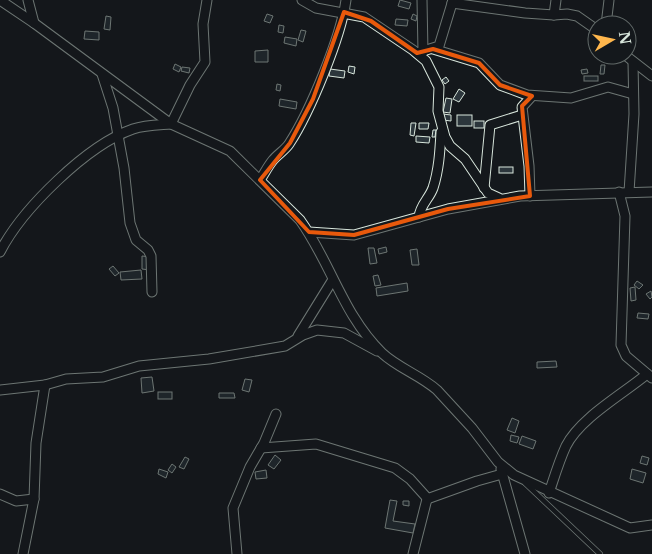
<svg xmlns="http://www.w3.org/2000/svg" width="652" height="554" font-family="'Libre Baskerville',serif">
	<rect width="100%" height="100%" fill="#14181c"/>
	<g fill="#2c363c" stroke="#d8e6dc">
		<polygon points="400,0 411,3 409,9 398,6"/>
		<polygon points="267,14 273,16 270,23 264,21"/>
		<polygon points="413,14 417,16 416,21 411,19"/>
		<polygon points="106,16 111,17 110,30 104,29"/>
		<polygon points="396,19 408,20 407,26 395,25"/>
		<polygon points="279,25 284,26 283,33 278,32"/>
		<polygon points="301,30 306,31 303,42 298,40"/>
		<polygon points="85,31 99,32 99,40 84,39"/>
		<polygon points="285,37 297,39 296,46 284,43"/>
		<polygon points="268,50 268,62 255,62 255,51"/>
		<polygon points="175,64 181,67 179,72 173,69"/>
		<polygon points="601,65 605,65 604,74 600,74"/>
		<polygon points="349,66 355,67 354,74 348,72"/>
		<polygon points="182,67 190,68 189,73 181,71"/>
		<polygon points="330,69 345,71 344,78 329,76"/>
		<polygon points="587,69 588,73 582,74 581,70"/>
		<rect x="584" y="76" width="14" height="5"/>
		<polygon points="446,77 449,81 445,84 442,80"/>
		<polygon points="277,84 281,85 280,91 276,90"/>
		<polygon points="459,89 465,93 459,102 453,99"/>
		<polygon points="446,98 452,99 450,113 443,112"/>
		<polygon points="280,99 297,102 296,109 279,106"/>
		<polygon points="443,114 451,115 451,121 443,120"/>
		<rect x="457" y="115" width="15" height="11"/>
		<rect x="474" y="121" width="10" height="7"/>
		<polygon points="411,123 416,123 414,136 410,135"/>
		<polygon points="419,123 429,123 428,129 419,129"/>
		<polygon points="433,130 436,130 435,137 432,137"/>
		<polygon points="416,136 430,137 429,143 416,142"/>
		<rect x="499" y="167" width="14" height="6"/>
		<polygon points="386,247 387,252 379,254 378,249"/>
		<polygon points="368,248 374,248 377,263 370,264"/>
		<polygon points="417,249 419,265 412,265 410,250"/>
		<polygon points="142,256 151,257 150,270 142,269"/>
		<polygon points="113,266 119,273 115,276 109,269"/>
		<polygon points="141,270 142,279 121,280 120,272"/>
		<polygon points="378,275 381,285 375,286 373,276"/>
		<polygon points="637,281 643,285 639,289 634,285"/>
		<polygon points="407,283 408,291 377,296 376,288"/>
		<polygon points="635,287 636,300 631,301 630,288"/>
		<polygon points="651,291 652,297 650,299 646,294"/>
		<polygon points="638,313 649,314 648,319 637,318"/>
		<polygon points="556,361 557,367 537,368 537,362"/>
		<polygon points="152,377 154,391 142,393 141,378"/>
		<polygon points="245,379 252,380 249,392 242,390"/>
		<rect x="158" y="392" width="14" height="7"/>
		<polygon points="219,393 234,393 235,398 219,398"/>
		<polygon points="512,418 519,421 515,433 507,430"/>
		<polygon points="511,435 519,437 517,443 510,441"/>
		<polygon points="522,436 536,441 533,449 519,444"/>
		<polygon points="275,455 281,460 274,469 268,465"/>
		<polygon points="642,456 649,458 647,465 640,463"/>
		<polygon points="185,457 189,459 184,469 179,467"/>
		<polygon points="172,464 176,467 172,473 168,470"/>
		<polygon points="159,469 168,472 166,478 158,474"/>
		<polygon points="632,469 646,473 643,483 630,479"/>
		<polygon points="266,470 267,478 256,479 255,472"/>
		<polygon points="390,500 397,501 393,521 415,524 413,533 385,528"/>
		<polygon points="403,501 409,501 409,506 403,505"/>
	</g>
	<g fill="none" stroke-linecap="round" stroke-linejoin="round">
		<defs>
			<polyline id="service" points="525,483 600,554"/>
			<g id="minor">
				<path d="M0,0L34,23L171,124L230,151L300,220C331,263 343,315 382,353C398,368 420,375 437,390L472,428L498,462L514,475L630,528L652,525"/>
				<polyline points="28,0 34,23"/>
				<polyline points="302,0 316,8 364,17 413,50 426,61 439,87 438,111 445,137 450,146 465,159 488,193 499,198"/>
				<polyline points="422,0 423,52"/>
				<polyline points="452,3 525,13 554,15 567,14 577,16 597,30"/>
				<polyline points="554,15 556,0"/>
				<polyline points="606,25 609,0"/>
				<polyline points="433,49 479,63 500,85 527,95 571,98 608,87 633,94"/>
				<polyline points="417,53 439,46 453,0"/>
				<polyline points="625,55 652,76"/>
				<polyline points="102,74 113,108 124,168 130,223 136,240 148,250 151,256 152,292"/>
				<path d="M260,180C264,174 268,166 273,160C278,154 285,150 289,144C310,112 341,37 346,0"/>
				<polyline points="484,188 490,125 522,115"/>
				<polyline points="619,192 625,216 621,345 626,356 652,378"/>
				<polyline points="629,192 634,114 633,62"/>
				<polyline points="530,196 529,166 522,107 532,96"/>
				<path d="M419,217C420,205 429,199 433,188C439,170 440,150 441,132"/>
				<polyline points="309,232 354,235 448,209 520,196 652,192"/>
				<path d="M0,252C22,209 87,145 133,129C145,125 158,125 171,124L190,85L205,62L203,24L207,0"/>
				<polyline points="298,336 332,281"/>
				<polyline points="0,390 45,385 66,379 103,377 139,366 209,359 285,346 303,335 317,330 344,333 377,351"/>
				<polyline points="261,448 316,444 395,468 410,479 428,499"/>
				<polyline points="501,469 525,554"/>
				<path d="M549,493C554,478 559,461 566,446C580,418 623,394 647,374"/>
				<polyline points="0,494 16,501 34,499"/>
				<polyline points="23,554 34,499 36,443 45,385"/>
				<polyline points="237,554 233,508 250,467 264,443 276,414"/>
				<polyline points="413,554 427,499 477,481 502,474"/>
			</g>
		</defs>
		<use href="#service" stroke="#d8e6dc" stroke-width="6"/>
		<use href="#minor" stroke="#d8e6dc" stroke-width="11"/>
		<use href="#service" stroke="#14181c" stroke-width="4.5"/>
		<use href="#minor" stroke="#14181c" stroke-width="9"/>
	</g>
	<path d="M0 0H652V554H0ZM344,12L371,21L417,53L433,49L479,63L500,85L532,96L522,106L530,196L448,209L354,235L309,232L260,180L290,143L313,99Z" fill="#14181c" fill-opacity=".55" fill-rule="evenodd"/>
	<path fill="none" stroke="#e8590c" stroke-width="4" stroke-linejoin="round" d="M344,12L371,21L417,53L433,49L479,63L500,85L532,96L522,106L530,196L448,209L354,235L309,232L260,180L290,143L313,99Z"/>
	<g transform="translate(612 40) rotate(81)"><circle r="24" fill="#14181c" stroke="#626a69"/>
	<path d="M0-4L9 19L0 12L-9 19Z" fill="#ffb74d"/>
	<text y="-8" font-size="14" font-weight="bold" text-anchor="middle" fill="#d8e6dc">N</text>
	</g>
</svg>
